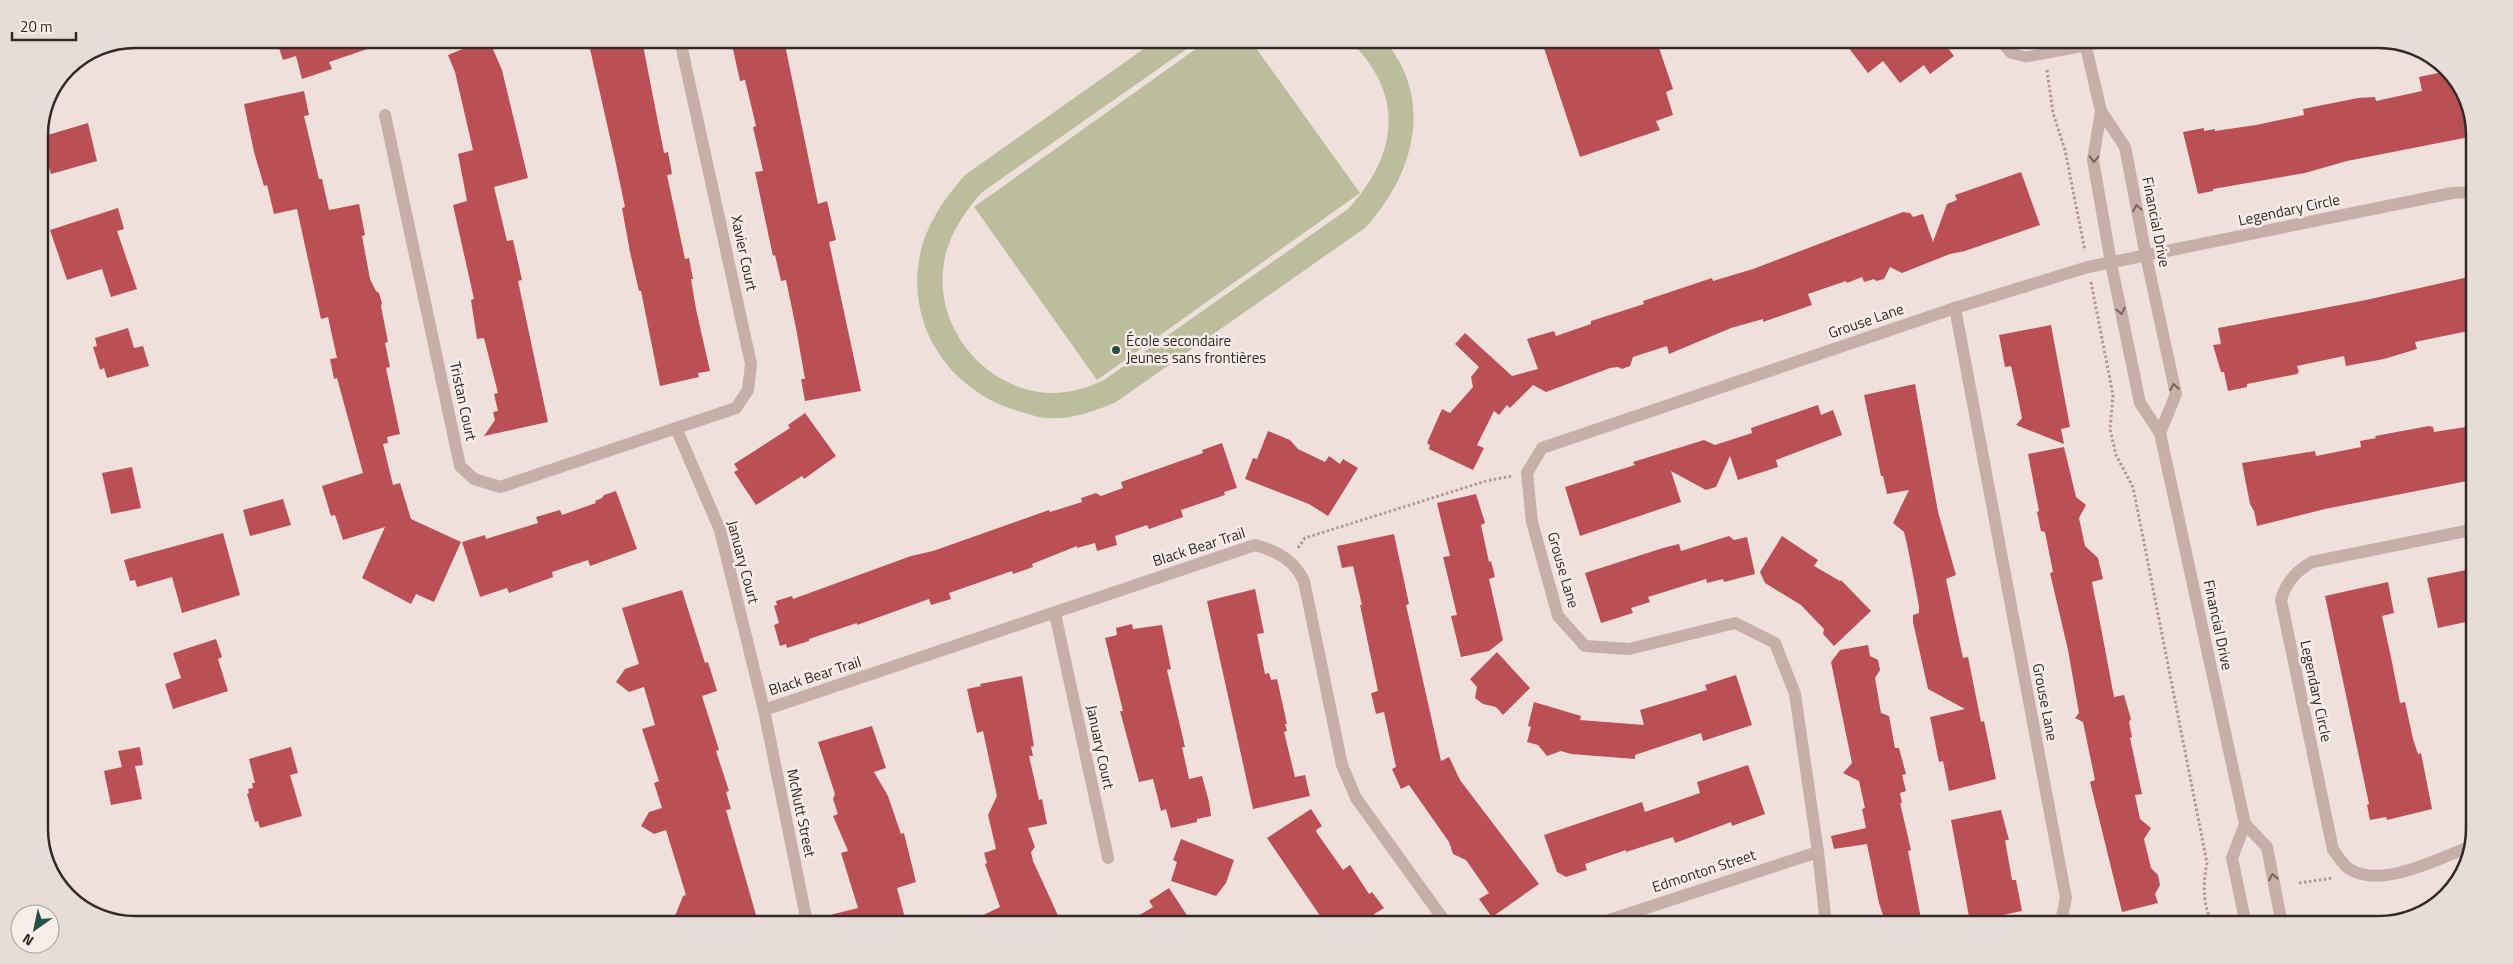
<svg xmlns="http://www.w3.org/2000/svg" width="2513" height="964" font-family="'Titillium Web',sans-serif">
	<rect width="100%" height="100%" fill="#efe0dc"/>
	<g fill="#bcbd9d">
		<path d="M1155,41H1198L981,193C962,215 945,241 943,271C937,331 987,390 1049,393C1068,394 1087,388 1104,380L1348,209C1398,155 1405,95 1351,42H1386C1435,102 1413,176 1365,228L1116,402C1095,411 1071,420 1047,418C1040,418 1032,415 1025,413C958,396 911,338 918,268C921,232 942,201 965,175Z"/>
		<polygon points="1207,41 1251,41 1360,193 1097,380 974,207"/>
	</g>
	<g fill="#bb4f56">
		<polygon points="276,39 388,39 388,42 329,62 332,69 302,79 296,56 283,60"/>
		<polygon points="485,40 489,40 502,70 528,178 494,187 507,241 513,240 522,280 518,281 548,422 484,436 495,420 493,412 498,411 494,394 498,393 484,338 477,339 471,300 474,299 453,205 467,201 458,154 473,150 455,72 448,55"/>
		<polygon points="588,40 642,40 664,153 668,152 672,174 667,175 685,259 689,258 693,279 691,279 696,309 710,371 698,373 699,377 660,386 641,291 639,291 630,252 622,208 625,207 616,164"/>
		<polygon points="731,40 784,40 818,204 827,201 836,240 829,242 861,391 805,401 801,379 805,379 796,328 786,280 781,281 775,255 773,256 755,172 763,171 753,127 756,126 745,80 740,81"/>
		<polygon points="1542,42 1657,42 1673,89 1666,92 1673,115 1656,121 1660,130 1580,157"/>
		<polygon points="1845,43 1944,43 1954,56 1930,74 1924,65 1900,83 1883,61 1868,73"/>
		<polygon points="2448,71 2454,76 2474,128 2474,136 2347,161 2305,173 2213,189 2213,191 2198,194 2183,132 2204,128 2204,131 2215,129 2215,131 2256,125 2304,115 2303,109 2358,98 2375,97 2376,101 2422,91 2419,77"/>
		<polygon points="304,91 309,115 304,116 319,179 322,179 329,210 359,204 365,235 362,236 370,279 376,291 379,293 382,303 381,306 388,342 385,343 390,367 386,368 400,434 387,437 388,443 383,444 393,485 400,483 411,519 461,542 434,602 416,594 411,604 362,578 385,527 343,540 335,515 331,516 322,486 363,473 337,378 334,379 330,359 337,358 328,317 321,319 297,209 274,214 267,185 264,186 254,152 244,104"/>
		<polygon points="88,123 97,161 51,174 41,137"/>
		<polygon points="2021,172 2040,225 1965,251 1950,254 1902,273 1890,267 1884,279 1876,281 1874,279 1864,282 1862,277 1847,283 1846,281 1808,294 1812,305 1763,322 1763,319 1731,328 1669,354 1667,346 1633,357 1630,366 1622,369 1618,367 1610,368 1546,392 1533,385 1510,408 1507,405 1499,415 1494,411 1477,445 1484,448 1473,470 1429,449 1430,445 1427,443 1442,409 1450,413 1473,387 1471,377 1479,367 1455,344 1465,333 1512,376 1538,369 1527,339 1554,331 1556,336 1591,324 1591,321 1644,304 1643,301 1712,278 1713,281 1753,269 1903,212 1910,213 1913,217 1923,214 1933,242 1947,204 1957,200 1955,195"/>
		<polygon points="118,208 124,229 117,231 137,289 111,297 102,269 67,280 50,230"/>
		<polygon points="2473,276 2473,330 2415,342 2417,349 2384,359 2346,366 2344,356 2297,366 2299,372 2297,374 2247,384 2247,387 2228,391 2224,372 2221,372 2213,345 2221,344 2218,328 2366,300"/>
		<polygon points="2051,325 2070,427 2061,429 2064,444 2016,425 2022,418 2015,384 2011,366 2005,367 1999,335"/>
		<polygon points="128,328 134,348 143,346 149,366 107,378 104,368 100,370 93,347 97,346 95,338"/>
		<polygon points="1915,384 1938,512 1956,575 1946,579 1963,658 1968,657 1981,722 1984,721 1996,779 1949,791 1943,761 1939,762 1930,717 1965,709 1928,689 1913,622 1913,615 1919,613 1919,606 1907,544 1904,532 1893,523 1909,490 1887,494 1883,476 1881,476 1864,395"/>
		<polygon points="1818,405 1821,415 1833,410 1842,435 1776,460 1778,467 1738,480 1730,456 1716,487 1706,490 1671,471 1681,502 1580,536 1565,487 1635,465 1633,462 1704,440 1715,445 1752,433 1751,428"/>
		<polygon points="805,413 836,456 804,479 802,476 756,505 734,472 738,470 734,464 790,428 788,425"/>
		<polygon points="2429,426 2433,427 2434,432 2472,426 2472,480 2325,509 2257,526 2254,511 2250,504 2242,463 2315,451 2316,456 2361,447 2360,441 2376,438 2375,436"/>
		<polygon points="1268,431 1290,440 1298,449 1325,462 1329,456 1340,464 1343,459 1358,468 1328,516 1309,504 1245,479 1253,458 1257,459"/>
		<polygon points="1222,443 1237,488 1224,492 1225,495 1181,510 1183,517 1149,529 1147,525 1115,536 1117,545 1097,551 1095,543 1077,548 1077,546 1032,564 1033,567 1013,574 1012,571 949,593 951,599 931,605 929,599 857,625 857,623 809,639 809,641 787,648 786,644 780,646 774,625 779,623 774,606 777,605 776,601 792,596 793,599 911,556 933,551 1049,510 1050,512 1082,502 1081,498 1096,493 1101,496 1123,488 1121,482 1203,453 1202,450"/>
		<polygon points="2064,447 2076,497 2086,505 2079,518 2085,546 2098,558 2103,579 2092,582 2102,633 2114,697 2124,695 2131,719 2129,722 2132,737 2130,738 2142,794 2135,795 2140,819 2151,828 2144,839 2151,868 2158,875 2160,885 2155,894 2158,903 2122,912 2090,782 2095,780 2083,722 2075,718 2079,713 2068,650 2050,573 2053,572 2045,532 2041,531 2037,512 2039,511 2028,454"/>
		<polygon points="132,467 141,508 111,514 102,473"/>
		<polygon points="616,491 637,549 590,566 588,560 552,572 553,577 509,593 507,588 480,597 462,542 485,535 486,539 538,523 536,517 560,510 562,515 596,503 595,501 602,498 604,495"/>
		<polygon points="1476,494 1485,523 1481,525 1489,562 1491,561 1495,577 1489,579 1503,640 1489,651 1461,657 1451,616 1457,615 1443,557 1450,556 1437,503"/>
		<polygon points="283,499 291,525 250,536 243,510"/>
		<polygon points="223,533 240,595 182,613 172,577 137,587 135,580 130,581 124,560"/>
		<polygon points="1394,534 1409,604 1406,605 1441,761 1449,757 1460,780 1539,884 1492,917 1479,899 1489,893 1466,860 1453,854 1449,842 1409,785 1401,789 1392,769 1396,767 1384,712 1376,714 1371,693 1378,691 1360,605 1362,605 1353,566 1342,568 1337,546"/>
		<polygon points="1729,536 1734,540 1747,537 1755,574 1724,582 1723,579 1707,583 1706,579 1648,597 1650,602 1631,608 1633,613 1601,623 1585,573 1663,548 1679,544 1681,551"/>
		<polygon points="1782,536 1818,560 1814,566 1840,581 1841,580 1871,611 1834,646 1823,634 1824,629 1801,605 1765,583 1760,572"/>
		<polygon points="2471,569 2471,593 2465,595 2470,621 2438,628 2427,578"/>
		<polygon points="2388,582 2394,613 2382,616 2392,662 2400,703 2405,702 2413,739 2418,754 2421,753 2432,809 2387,820 2386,817 2370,820 2367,805 2369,804 2325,596"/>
		<polygon points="1255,589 1264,633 1257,634 1265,674 1269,673 1271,680 1277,679 1287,724 1285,724 1287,731 1284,732 1295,777 1305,775 1310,796 1253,809 1207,601"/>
		<polygon points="682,590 705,663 708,662 717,691 702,696 719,750 716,751 729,791 726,792 731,809 726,810 758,922 673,921 683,896 686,895 666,830 654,834 641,826 649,812 662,808 654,783 659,781 642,729 655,725 644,687 629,692 616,682 625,669 639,664 622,608"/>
		<polygon points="1132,624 1133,629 1162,625 1171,669 1167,670 1185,747 1182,747 1189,779 1202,776 1209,802 1211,816 1197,819 1197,822 1171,828 1166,809 1161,811 1153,779 1139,782 1120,711 1123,711 1105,638 1117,635 1116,628"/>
		<polygon points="216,639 222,657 218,659 228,691 173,709 165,684 181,678 173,653"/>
		<polygon points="1868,645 1870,656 1878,660 1880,670 1875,678 1881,713 1889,716 1895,748 1899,748 1906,774 1902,775 1906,791 1900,793 1902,803 1900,803 1911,850 1908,851 1922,924 1886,924 1879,903 1867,844 1834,849 1831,836 1866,828 1862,809 1865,808 1859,781 1843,773 1852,763 1831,662 1840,650"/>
		<polygon points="1497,652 1530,688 1503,715 1496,707 1483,704 1475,698 1477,687 1470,679"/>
		<polygon points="1736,675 1752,725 1703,741 1701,733 1635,755 1635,759 1571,754 1561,751 1547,756 1538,745 1527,742 1531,727 1528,726 1534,702 1581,716 1580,720 1644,725 1640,710 1707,690 1705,685"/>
		<polygon points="1022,676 1034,746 1031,747 1033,756 1029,756 1039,800 1042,799 1047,824 1028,828 1035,847 1031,852 1033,861 1061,922 969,922 1000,907 985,864 987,863 984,853 996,849 988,815 997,796 983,731 977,733 967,689 981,686 980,684"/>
		<polygon points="872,726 886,768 874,772 888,796 901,834 904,833 916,882 897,888 906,922 827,922 826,916 858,908 841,853 848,851 833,816 838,814 833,799 835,794 818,742"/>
		<polygon points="140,747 143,765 135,766 142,799 111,805 104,771 122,767 118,751"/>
		<polygon points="291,747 298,773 290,775 302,816 260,828 258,821 255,822 247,794 249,793 248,789 253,788 252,783 255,783 249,759"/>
		<polygon points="1748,765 1765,814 1732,826 1731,822 1675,843 1673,837 1626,852 1626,850 1585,864 1587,870 1566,877 1557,872 1544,835 1642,802 1645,812 1700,793 1697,782"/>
		<polygon points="1311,809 1322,826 1316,830 1317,833 1343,870 1350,865 1369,894 1372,892 1384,908 1374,914 1380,923 1325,923 1267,838"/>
		<polygon points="2001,810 2009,840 2005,840 2012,880 2016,880 2022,911 1970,922 1951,820"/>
		<polygon points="1181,839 1234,860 1226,883 1216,896 1171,881 1177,862 1173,860"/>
		<polygon points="1169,888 1192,923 1128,922 1153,907 1149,901"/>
	</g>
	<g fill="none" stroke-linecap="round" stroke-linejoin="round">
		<g stroke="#b29793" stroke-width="3" stroke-dasharray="2.5 2.5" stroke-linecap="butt">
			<polyline points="2047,70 2053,113 2065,150 2085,251"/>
			<path d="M2091,282L2113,395L2110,429L2116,455L2133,487L2207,863C2203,883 2202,907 2214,925"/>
			<polyline points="1298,548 1305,538 1486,481 1512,476"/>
			<polyline points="2299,883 2333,878"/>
		</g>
		<polyline stroke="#c6aea9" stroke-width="11" points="2002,43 2011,53 2026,57 2100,43"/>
		<g stroke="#c6aea9" stroke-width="12">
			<polyline points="385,115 460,466 474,479 500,487 736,408 748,390 751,364 680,40"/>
			<polyline points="1955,308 2066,898 2060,925"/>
			<polyline points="676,428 720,530 764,710 807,922"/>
			<polyline points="1055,614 1108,858"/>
			<path d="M764,710L1255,545C1277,551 1294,560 1304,581L1342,765L1356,798L1446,923"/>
			<path d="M2469,847C2437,859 2384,888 2351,870C2344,867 2338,856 2333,850L2281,600C2286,582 2296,571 2312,562L2471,530"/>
			<polyline points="1600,923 1818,852"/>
			<polyline points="1826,924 1818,852 1795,694 1775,643 1735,623 1629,649 1585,646 1558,616 1532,522 1527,473 1542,448 1955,308 2088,267 2452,193 2474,192"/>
		</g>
		<g stroke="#c6aea9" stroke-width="12">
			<polyline points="2085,43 2101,111 2093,160 2111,263 2140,403 2160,433 2245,824 2232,858 2246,925"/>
			<polyline points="2101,111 2125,147 2146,256 2176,394 2160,433"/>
			<polyline points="2245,824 2267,847 2282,925"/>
		</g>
	</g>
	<defs><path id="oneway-chevron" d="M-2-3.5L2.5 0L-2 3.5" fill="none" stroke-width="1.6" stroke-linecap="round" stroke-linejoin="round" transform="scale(1.25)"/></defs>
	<g stroke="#766462">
		<use href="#oneway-chevron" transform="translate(2094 159) rotate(91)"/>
		<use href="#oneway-chevron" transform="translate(2137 208) rotate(-100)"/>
		<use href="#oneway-chevron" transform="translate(2121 311) rotate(78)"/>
		<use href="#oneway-chevron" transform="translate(2174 387) rotate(-99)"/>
		<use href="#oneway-chevron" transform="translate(2273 877) rotate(-100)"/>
	</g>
	<circle fill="#225246" stroke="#f8ece8" stroke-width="2" cx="1116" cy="350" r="5"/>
	<g text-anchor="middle" stroke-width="5" stroke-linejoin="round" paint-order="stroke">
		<g font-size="15" fill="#342828" stroke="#f8ece8">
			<text transform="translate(2289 210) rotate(-12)" y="5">Legendary Circle</text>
			<text transform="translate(2156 222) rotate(79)" y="5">Financial Drive</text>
			<text transform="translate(744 253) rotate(78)" y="5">Xavier Court</text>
			<text transform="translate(1866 321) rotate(-19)" y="5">Grouse Lane</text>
			<text transform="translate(463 401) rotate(78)" y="5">Tristan Court</text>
			<text transform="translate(1199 547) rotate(-18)" y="5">Black Bear Trail</text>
			<text transform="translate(743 562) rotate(75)" y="5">January Court</text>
			<text transform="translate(1563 570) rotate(74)" y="5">Grouse Lane</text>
			<text transform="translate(2218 625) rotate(78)" y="5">Financial Drive</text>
			<text transform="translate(815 676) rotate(-18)" y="5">Black Bear Trail</text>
			<text transform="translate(2316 691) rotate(78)" y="5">Legendary Circle</text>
			<text transform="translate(2045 702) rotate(79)" y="5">Grouse Lane</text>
			<text transform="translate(1100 747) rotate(78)" y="5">January Court</text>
			<text transform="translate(801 813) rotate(78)" y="5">McNutt Street</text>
			<text transform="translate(1704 871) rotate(-18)" y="5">Edmonton Street</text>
		</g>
		<g font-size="15" fill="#342828" stroke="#f8ece8" text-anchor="start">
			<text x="1126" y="346">École secondaire<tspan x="1126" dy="17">Jeunes sans frontières</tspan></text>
		</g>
	</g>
	<path d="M0 0H2513V964H0ZM135 48H2379A87 87 0 0 1 2466 135V829A87 87 0 0 1 2379 916H135A87 87 0 0 1 48 829V135A87 87 0 0 1 135 48Z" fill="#e8dcd9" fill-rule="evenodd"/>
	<path fill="none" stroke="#342828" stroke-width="2.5" d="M135 48H2379A87 87 0 0 1 2466 135V829A87 87 0 0 1 2379 916H135A87 87 0 0 1 48 829V135A87 87 0 0 1 135 48Z"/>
	<g transform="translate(35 929) rotate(213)"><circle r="24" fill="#f8ece8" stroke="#aa9e9b"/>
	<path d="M0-4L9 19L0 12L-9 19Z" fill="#225246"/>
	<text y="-8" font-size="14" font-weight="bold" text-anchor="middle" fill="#342828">N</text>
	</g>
	<path d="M12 32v8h64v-8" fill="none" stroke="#342828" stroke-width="2.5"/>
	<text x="20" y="32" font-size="15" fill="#342828" stroke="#f8ece8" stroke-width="4" paint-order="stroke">20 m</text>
</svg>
